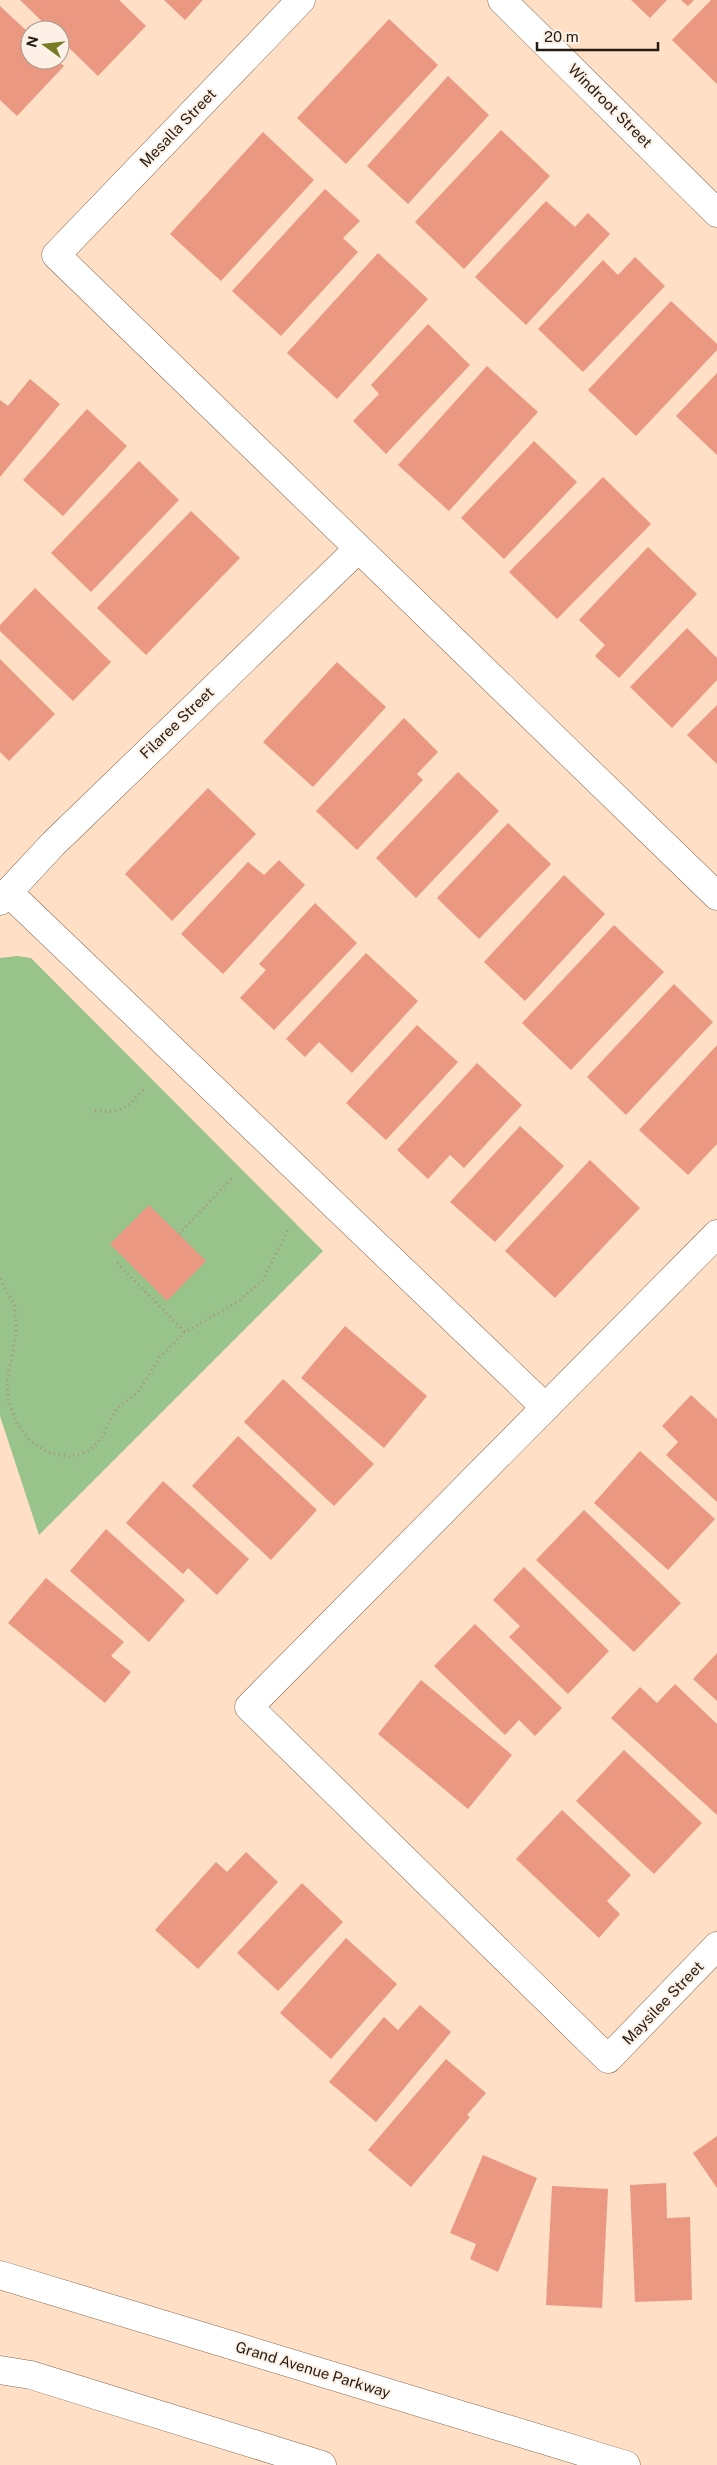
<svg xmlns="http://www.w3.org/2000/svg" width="717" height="2465" font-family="'Public Sans',sans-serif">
	<rect width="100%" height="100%" fill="#ffdfc5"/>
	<polygon fill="#98c38b" points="17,956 31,958 323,1251 39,1535 0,1416 0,958"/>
	<g fill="#ea9882">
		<polygon points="20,0 119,0 146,26 98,76 60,39 60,30 51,30"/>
		<polygon points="164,0 203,0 185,20"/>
		<polygon points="631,0 667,0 650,18"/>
		<polygon points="681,0 694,0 688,6"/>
		<polygon points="711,0 717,0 717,84 672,40"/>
		<polygon points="0,6 30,34 30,60 57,60 64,66 17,116 0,100"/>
		<polygon points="389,19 438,65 346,164 297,118"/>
		<polygon points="448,76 489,115 408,204 367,166"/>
		<polygon points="501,130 550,176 464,269 415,222"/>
		<polygon points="263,132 314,180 221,281 170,234"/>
		<polygon points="325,189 360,221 343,238 358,252 281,336 232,291"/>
		<polygon points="546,201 575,227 588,213 610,234 526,325 475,277"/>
		<polygon points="378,253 428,299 337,399 287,353"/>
		<polygon points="635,257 665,286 583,372 538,329 603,260 618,275"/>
		<polygon points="671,301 717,344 717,350 636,436 588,390"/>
		<polygon points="428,324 470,365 386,454 353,421 379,394 371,385"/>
		<polygon points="487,366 538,412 449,511 398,465"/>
		<polygon points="717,373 717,455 676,416"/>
		<polygon points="30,379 60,404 0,477 0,400 8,406"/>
		<polygon points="87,409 127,446 63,516 23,480"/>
		<polygon points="534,441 577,482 504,559 461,518"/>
		<polygon points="139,461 179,500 91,592 51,553"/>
		<polygon points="603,477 651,524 557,619 509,572"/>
		<polygon points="191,511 240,558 146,655 97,608"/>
		<polygon points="648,547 697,594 619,678 595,656 605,645 579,620"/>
		<polygon points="35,588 111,662 73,701 0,631 0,625"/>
		<polygon points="687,628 717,658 717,680 672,728 630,687"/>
		<polygon points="0,659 55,714 9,761 0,752"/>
		<polygon points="337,662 386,707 313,787 263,742"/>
		<polygon points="717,705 717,764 687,735"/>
		<polygon points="404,718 438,752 417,774 423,780 357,850 316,811"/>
		<polygon points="458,772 499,811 416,898 376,858"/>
		<polygon points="208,788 256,834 172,921 125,874"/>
		<polygon points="508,823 551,864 479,939 437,898"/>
		<polygon points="279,860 305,885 223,974 181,934 248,862 264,875"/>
		<polygon points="564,875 605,914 525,1001 484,962"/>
		<polygon points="315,903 357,943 274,1030 240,998 266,970 259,964"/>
		<polygon points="614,925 664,972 571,1070 522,1023"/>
		<polygon points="366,953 418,1001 352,1073 319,1042 305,1057 286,1039"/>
		<polygon points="674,984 713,1022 626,1115 587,1077"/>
		<polygon points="417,1025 458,1062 386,1140 346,1103"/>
		<polygon points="717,1045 717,1144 688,1175 639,1130"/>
		<polygon points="477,1063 522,1105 464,1168 450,1155 428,1179 397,1150"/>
		<polygon points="520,1126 564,1166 495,1242 450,1202"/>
		<polygon points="590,1160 640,1208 555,1298 505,1251"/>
		<polygon points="149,1205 206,1261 167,1301 110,1244"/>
		<polygon points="345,1326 427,1396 384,1448 301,1378"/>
		<polygon points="283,1379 374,1464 334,1506 244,1422"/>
		<polygon points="691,1395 717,1419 717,1502 666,1455 678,1442 662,1426"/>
		<polygon points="238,1436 317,1510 271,1560 192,1486"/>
		<polygon points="640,1451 715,1519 668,1570 594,1503"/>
		<polygon points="163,1481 249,1559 217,1595 188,1568 183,1574 126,1523"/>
		<polygon points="584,1510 681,1603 634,1652 536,1560"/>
		<polygon points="106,1529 185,1600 149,1642 70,1571"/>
		<polygon points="524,1567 609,1651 568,1694 509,1637 520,1626 493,1600"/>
		<polygon points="46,1578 124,1642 111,1656 131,1672 105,1703 8,1623"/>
		<polygon points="475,1624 562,1708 535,1736 519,1720 505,1735 434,1666"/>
		<polygon points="717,1653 717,1701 693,1679"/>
		<polygon points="421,1680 512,1755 468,1809 378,1734"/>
		<polygon points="675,1684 717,1724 717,1815 611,1718 640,1687 657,1703"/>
		<polygon points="624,1750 702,1823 654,1874 576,1801"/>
		<polygon points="562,1810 631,1875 607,1901 620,1914 599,1938 516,1859"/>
		<polygon points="246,1852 278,1882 198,1969 155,1930 216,1862 227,1872"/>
		<polygon points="302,1883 343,1922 278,1991 237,1953"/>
		<polygon points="346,1938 397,1984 331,2059 280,2013"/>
		<polygon points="420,2005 451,2032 376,2122 329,2082 384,2017 398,2030"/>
		<polygon points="446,2059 486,2093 467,2115 470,2117 411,2187 368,2150"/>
		<polygon points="717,2136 717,2188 693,2153"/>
		<polygon points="483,2155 537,2178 498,2272 470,2259 476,2244 450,2233"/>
		<polygon points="666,2183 667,2218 690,2217 692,2300 635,2302 630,2185"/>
		<polygon points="552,2186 608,2189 602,2308 546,2305"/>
	</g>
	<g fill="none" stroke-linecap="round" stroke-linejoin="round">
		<defs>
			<g id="minor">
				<polyline points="301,0 56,255 717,896"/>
				<polyline points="502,0 717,213"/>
				<polyline points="8,892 545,1407"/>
				<polyline points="0,901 53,844 358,549"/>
				<polyline points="717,1234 249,1707 608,2059 717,1946"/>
			</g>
			<g id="tertiary">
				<polyline points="0,2275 626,2465"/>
				<polyline points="0,2370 31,2375 322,2465"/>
			</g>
		</defs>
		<use href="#minor" stroke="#82664f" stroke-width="29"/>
		<use href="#tertiary" stroke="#82664f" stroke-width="29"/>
		<g stroke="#aa927e" stroke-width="3" stroke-dasharray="1 4" stroke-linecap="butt">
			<path d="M95,1111C125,1113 125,1108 145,1088"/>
			<polyline points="179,1234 234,1176"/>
			<polyline points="117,1263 185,1332 239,1301 263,1280 289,1228"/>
			<polyline points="0,1279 15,1306 16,1333 7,1381 8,1399 17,1423 30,1441 47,1452 69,1457 89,1451 102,1437 116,1409 138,1392 160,1357 185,1332"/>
		</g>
		<use href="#minor" stroke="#fff" stroke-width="28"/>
		<use href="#tertiary" stroke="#fff" stroke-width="28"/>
	</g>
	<g text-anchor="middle" stroke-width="4" stroke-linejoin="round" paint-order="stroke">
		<g font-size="15" fill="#271c12" stroke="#fdf0e6">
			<text transform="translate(610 106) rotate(45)" y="5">Windroot Street</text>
			<text transform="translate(178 128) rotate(-46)" y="5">Mesalla Street</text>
			<text transform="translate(177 723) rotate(-44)" y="5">Filaree Street</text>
			<text transform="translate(663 2003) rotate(-46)" y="5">Maysilee Street</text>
			<text transform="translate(313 2370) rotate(17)" y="5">Grand Avenue Parkway</text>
		</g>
	</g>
	<g transform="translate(45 45) rotate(285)"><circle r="24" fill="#fdf0e6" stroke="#a79b91"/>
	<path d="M0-4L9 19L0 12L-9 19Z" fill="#787c25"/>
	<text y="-8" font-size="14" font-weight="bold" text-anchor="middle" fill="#271c12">N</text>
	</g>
	<path d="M537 42v8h121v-8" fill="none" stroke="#271c12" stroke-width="2.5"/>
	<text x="544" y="42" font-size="15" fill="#271c12" stroke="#fdf0e6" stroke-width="4" paint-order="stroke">20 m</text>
</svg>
